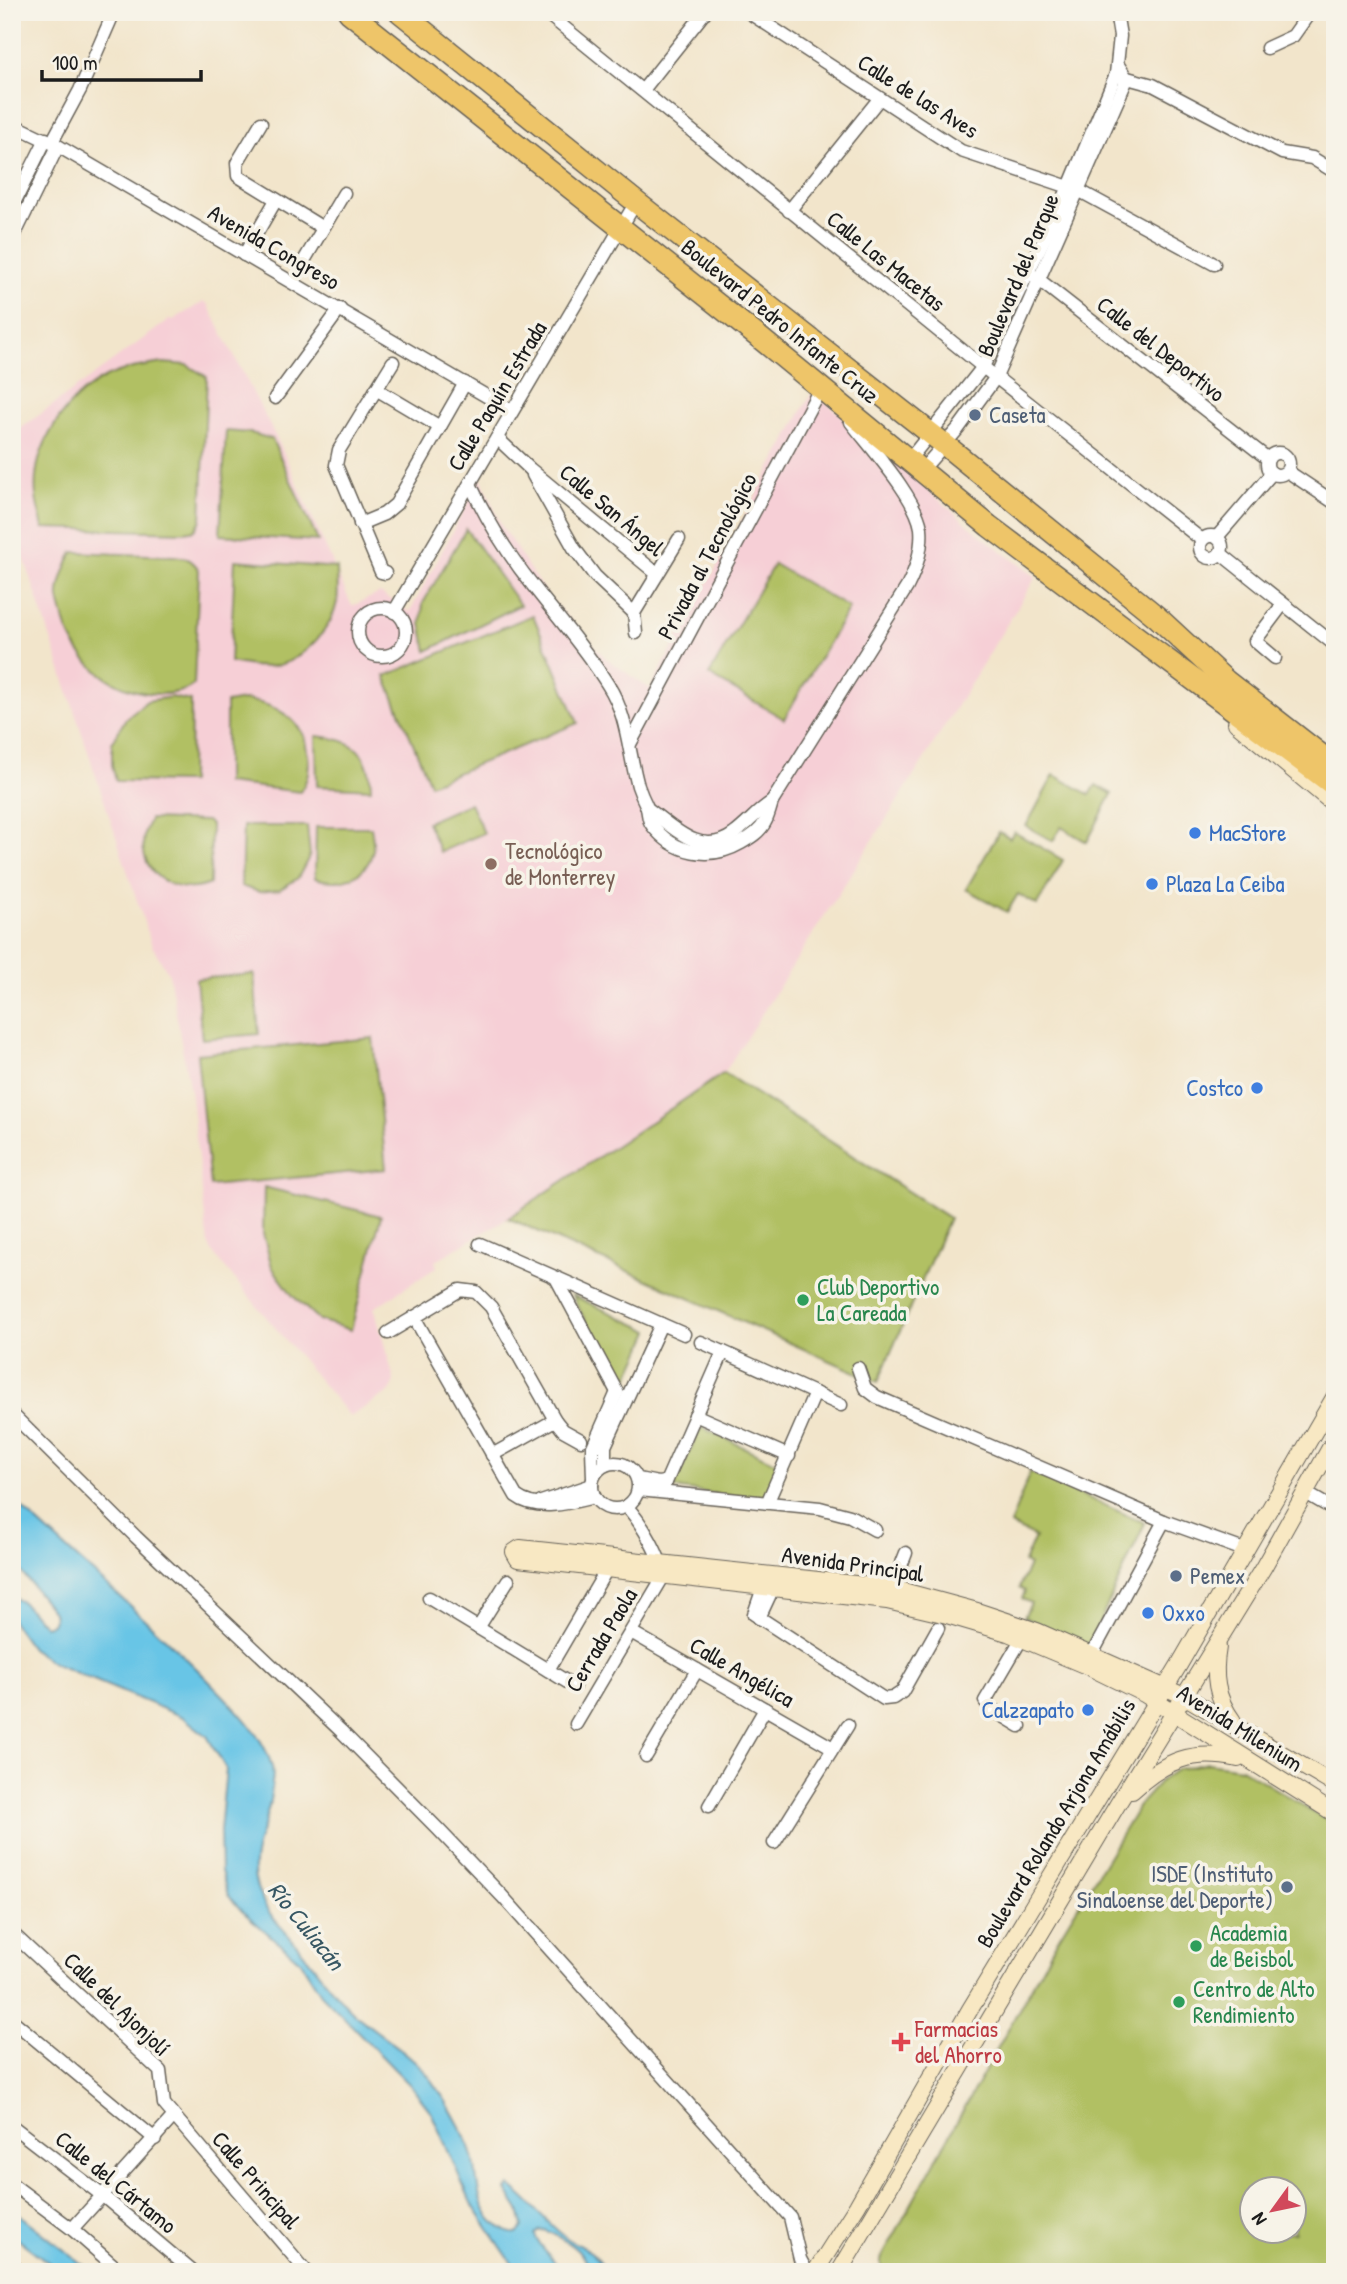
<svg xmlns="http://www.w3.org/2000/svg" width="1347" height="2284" font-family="'Patrick Hand',sans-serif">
	<rect width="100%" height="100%" fill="#f7f3e8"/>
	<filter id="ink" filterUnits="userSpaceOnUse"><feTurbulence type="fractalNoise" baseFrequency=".0143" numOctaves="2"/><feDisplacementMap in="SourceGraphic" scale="14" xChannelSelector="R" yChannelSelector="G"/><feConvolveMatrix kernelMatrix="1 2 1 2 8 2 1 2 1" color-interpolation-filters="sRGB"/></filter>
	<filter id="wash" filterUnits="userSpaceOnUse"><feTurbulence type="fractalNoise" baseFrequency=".00686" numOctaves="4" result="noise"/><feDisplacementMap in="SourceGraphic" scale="28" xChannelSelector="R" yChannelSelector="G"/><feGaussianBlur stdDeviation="1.57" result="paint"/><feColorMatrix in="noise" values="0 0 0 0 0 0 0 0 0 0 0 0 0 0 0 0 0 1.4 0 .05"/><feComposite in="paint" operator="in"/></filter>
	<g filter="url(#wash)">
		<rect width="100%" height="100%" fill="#f2e5cb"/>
		<polygon fill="#f6cfd6" points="203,302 207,303 281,447 352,606 380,593 410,612 481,478 501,525 548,597 606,658 650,689 813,391 979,534 1036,577 910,782 724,1073 508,1218 435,1261 437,1267 374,1308 394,1379 393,1386 389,1392 350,1417 215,1256 208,1244 191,1097 169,974 152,946 12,521 12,435 169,320 173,320"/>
		<g fill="#b1c063" stroke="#666e40" stroke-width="2" fill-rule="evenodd">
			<path d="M163,363L187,365L207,377L201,520L195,530L184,532L43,528C41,518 37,507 36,496C31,449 64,399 106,377C124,368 143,366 163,363Z"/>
			<polygon points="226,431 251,433 272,439 318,541 220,535"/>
			<polygon points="466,529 520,605 427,651 421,624 423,603"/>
			<path d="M73,552L173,556C186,557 192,559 199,570L194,684C185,693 171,694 159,694C113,693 72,659 63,614C61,607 58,599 59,593C60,579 67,564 73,552Z"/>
			<path d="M235,560L337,568C337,579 339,591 337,602C332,628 305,658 279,665C264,669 245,665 230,662Z"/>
			<polygon points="774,564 849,608 784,719 709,675"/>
			<polygon points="533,615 578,723 430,784 385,676"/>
			<polygon points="171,697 191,701 190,782 116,781 112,765 112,743 126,718 147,701"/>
			<path d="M243,700C266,702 291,712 303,734C306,740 306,749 308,755C310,769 308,781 300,792L226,783V703Z"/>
			<path d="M316,736C352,739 370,750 371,789L317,786Z"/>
			<polygon points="1054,775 1090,795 1096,785 1112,794 1087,842 1061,827 1053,841 1026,826"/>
			<polygon points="470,803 484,833 440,852 427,822"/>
			<path d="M150,819L206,821L211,825L210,884C177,898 137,875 144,835C145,830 148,824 150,819Z"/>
			<polygon points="243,826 307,826 310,855 298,878 279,890 259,892 241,886"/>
			<path d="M316,827H371C372,834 374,843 373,850C367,878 339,886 315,878Z"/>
			<polygon points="999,832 1010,838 1014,832 1063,860 1037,905 1018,894 1007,912 966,889"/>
			<polygon points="254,974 259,1034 202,1039 196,979"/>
			<polygon points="373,1038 386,1169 210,1186 197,1054"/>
			<polygon points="724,1073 949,1218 878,1382 508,1218"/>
			<polygon points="264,1187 381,1216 351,1330 319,1320 293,1296 272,1267 263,1234"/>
			<polygon points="572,1295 650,1331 622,1392"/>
			<polygon points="701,1427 781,1465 766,1501 673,1488"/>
			<polygon points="1030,1472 1145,1523 1088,1648 1024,1617 1031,1603 1022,1599 1025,1591 1019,1588 1029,1565 1024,1562 1035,1537 1010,1525"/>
			<path d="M1208,1763L1241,1768L1335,1825V2272H881V2259L1059,1937L1142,1801L1161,1780L1178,1769ZM1252,2190H1294V2232H1252Z"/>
		</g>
		<g fill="#68c5e6" stroke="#427081" stroke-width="2">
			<path d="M12,1499C74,1557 139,1612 199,1671C224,1697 263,1731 272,1767C273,1772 273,1778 272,1783C271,1833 235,1857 267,1909C275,1922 287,1933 297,1945C316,1968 333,1994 355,2014C379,2036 407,2049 428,2075C443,2094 455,2117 466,2138C484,2171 467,2210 506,2231C514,2235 520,2234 523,2226L519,2210L506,2190L510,2186C530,2201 545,2221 564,2236C584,2251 593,2247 607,2272H591C586,2251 563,2239 545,2230L539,2231L535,2235C539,2249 555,2259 562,2272H518L471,2203L431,2112L409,2084L321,1994L301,1962L242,1911L228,1895L221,1871L220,1831L226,1769L207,1736L183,1717L55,1664L31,1648L12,1621V1602L16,1599L22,1602L45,1626L52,1624L54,1619L53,1612L12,1560Z"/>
			<polygon points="12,2209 92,2272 61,2272 12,2235"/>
		</g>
	</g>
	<g filter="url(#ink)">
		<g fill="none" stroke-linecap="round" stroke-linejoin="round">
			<defs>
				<g id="street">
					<polyline points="545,12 983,367 1202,540"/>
					<polyline points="748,12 961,151 1078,190 1214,264"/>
					<polyline points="1267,48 1293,36 1310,12"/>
					<polyline points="1120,76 1153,85 1282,153 1312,158 1335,172"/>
					<polyline points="1335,77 1335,78"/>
					<polyline points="643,90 705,12"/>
					<polyline points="261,123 237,163 238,176 323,228"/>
					<polyline points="12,124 58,146 512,411"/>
					<polyline points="52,142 80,90 114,12"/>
					<polyline points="12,207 46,139"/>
					<polyline points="789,211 879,99"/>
					<polyline points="12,240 58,146"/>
					<polyline points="244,255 276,200"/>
					<polyline points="305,259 344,193"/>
					<polyline points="1034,276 1268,459"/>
					<polyline points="376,389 440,427"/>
					<polyline points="275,398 340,309"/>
					<polyline points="497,438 530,469 656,573"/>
					<circle cx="1278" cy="464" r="11"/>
					<polyline points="909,460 983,367 1069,187 1116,74 1120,36 1116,12"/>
					<polyline points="921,471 958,429 996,377 1127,79 1118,65"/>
					<polyline points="1287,471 1335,503"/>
					<polyline points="533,475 574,548 595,576 634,613"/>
					<path d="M470,484C487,520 509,556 534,587C559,619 586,650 608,685C628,716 628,751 638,786C640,792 643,799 646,805C649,812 647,819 652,825C674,854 710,861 741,843C750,838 760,832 765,822C768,817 770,809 772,802L907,587C916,569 923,549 921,528C916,497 871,448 851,422"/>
					<polyline points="360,524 384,514 396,504 465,383"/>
					<circle cx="1211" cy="547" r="11"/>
					<polyline points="1217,537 1272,473"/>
					<polyline points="1220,553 1335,645"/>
					<polyline points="385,573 381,572 336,465 339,450 393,362"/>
					<circle cx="382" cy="632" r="24"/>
					<polyline points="394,612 636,202"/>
					<polyline points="634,613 679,539"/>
					<polyline points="634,613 636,633"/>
					<polyline points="1275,658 1255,641 1283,604"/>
					<polyline points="630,744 821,387"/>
					<path d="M647,808C672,826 701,859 734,834C748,824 757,811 772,802"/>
					<polyline points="480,1244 684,1334"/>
					<polyline points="556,1278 617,1392"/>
					<path d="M414,1317L516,1496C537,1512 570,1503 594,1497"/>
					<polyline points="388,1333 460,1290 476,1292 491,1307 555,1420 563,1430 581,1440"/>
					<polyline points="701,1342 841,1405"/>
					<polyline points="858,1368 865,1388 877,1397 1164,1521 1244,1550"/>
					<polyline points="12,1414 136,1537 341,1731 438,1829 502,1896 790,2217 800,2259 807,2272"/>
					<polyline points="695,1415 789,1456"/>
					<polyline points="492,1455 555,1420"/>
					<circle cx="615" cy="1486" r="23"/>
					<polyline points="605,1465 605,1446 661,1324"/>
					<polyline points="593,1478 592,1449 617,1392"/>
					<polyline points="638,1479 658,1483 666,1482"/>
					<polyline points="666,1482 723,1352"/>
					<polyline points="639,1490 820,1508 850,1516 875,1530"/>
					<polyline points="1304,1492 1335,1510"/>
					<polyline points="768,1501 815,1393"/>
					<polyline points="541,1502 592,1485"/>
					<polyline points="763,1588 754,1614 884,1699 893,1698 902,1692 938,1628"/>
					<polyline points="890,1594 906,1553"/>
					<polyline points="429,1598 574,1686"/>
					<polyline points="759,1618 773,1588"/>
					<polyline points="478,1628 508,1580"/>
					<polyline points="631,1632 833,1748"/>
					<polyline points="1092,1654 1164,1521"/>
					<polyline points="548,1670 607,1569 609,1562"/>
					<path d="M576,1724L663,1577C662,1557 641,1522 627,1507"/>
					<polyline points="1020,1726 990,1708 985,1701 1022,1638"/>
					<polyline points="646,1756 697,1670"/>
					<polyline points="709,1806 765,1709"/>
					<polyline points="774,1843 848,1725"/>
					<polyline points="12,1933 160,2071 164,2104 307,2272"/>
					<polyline points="12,2020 155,2139"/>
					<polyline points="12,2126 103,2196 193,2272"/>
					<polyline points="12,2184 72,2229 121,2272"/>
					<polyline points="72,2229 173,2117"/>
					<polyline points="12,2266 22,2272"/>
				</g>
				<g id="secondary">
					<polyline points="1236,723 1335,805"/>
					<path d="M1218,1647C1213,1676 1216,1698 1233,1721"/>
					<polyline points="1335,1785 1184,1696 1037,1631 977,1611 892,1588 520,1548 514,1552 518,1559 887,1601 947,1615 1008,1633 1089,1667 1144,1694 1335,1814"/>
					<path d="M1132,1791C1166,1760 1192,1749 1238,1759"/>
					<polyline points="815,2272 857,2206 969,2011 1179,1665 1335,1396"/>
					<polyline points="839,2272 1119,1802 1263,1568 1335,1439"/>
				</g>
				<g id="highway">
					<polyline points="349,12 761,339 989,526 1335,786"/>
					<polyline points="400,12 636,202 944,444 1156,616 1226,681 1335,766"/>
				</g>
			</defs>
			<use href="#street" stroke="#676259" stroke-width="15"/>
			<use href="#secondary" stroke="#676259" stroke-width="18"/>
			<use href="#highway" stroke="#676259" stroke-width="24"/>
			<use href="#street" stroke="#fff" stroke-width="12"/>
			<use href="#secondary" stroke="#f8e8c3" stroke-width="16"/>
			<use href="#highway" stroke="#eec569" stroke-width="21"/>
		</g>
	</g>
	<g fill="#5c6f8a" stroke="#f7f3e8" stroke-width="2.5">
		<circle cx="975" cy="415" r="7"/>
		<circle cx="1176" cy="1576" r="7"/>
		<circle cx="1287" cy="1887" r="7"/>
	</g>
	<g fill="#3f7fe0" stroke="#f7f3e8" stroke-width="2.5">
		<circle cx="1195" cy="833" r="7"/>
		<circle cx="1152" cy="884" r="7"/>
		<circle cx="1257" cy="1088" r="7"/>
		<circle cx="1148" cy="1613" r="7"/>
		<circle cx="1088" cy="1710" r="7"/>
	</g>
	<circle fill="#8d6e63" stroke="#f7f3e8" stroke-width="2.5" cx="491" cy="864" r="7"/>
	<g fill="#2e9e5b" stroke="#f7f3e8" stroke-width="2.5">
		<circle cx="803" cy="1300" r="7"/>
		<circle cx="1196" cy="1946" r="7"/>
		<circle cx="1179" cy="2002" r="7"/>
	</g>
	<path fill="#e0444e" stroke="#f7f3e8" stroke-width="2.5" d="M897.5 2031.5h7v7h7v7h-7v7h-7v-7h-7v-7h7z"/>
	<g text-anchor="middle" stroke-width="7" stroke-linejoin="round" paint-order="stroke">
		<g font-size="23" fill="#1c1c1c" stroke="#f7f3e8">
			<text transform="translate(918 96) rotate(32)" y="8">Calle de las Aves</text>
			<text transform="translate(274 247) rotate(30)" y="8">Avenida Congreso</text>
			<text transform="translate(886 261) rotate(39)" y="8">Calle Las Macetas</text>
			<text transform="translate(1018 275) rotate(-67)" y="8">Boulevard del Parque</text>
			<text transform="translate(780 321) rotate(39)" y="8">Boulevard Pedro Infante Cruz</text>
			<text transform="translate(1161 349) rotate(38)" y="8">Calle del Deportivo</text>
			<text transform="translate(497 396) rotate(-59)" y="8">Calle Paquín Estrada</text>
			<text transform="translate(612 510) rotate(40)" y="8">Calle San Ángel</text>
			<text transform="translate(707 556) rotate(-62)" y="8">Privada al Tecnológico</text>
			<text transform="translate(853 1564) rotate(8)" y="8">Avenida Principal</text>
			<text transform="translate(601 1640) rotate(-59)" y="8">Cerrada Paola</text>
			<text transform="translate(742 1672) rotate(30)" y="8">Calle Angélica</text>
			<text transform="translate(1240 1728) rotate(32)" y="8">Avenida Milenium</text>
			<text transform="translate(1056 1823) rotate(-59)" y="8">Boulevard Rolando Arjona Amábilis</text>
			<text transform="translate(117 2004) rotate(44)" y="8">Calle del Ajonjolí</text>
			<text transform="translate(256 2180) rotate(49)" y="8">Calle Principal</text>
			<text transform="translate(116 2182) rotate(39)" y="8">Calle del Cártamo</text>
		</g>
		<g font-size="23" fill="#4e5e75" stroke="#f7f3e8" text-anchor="start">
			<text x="989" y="423">Caseta</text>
			<text x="1190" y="1584">Pemex</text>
			<text x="1273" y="1882" text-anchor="end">ISDE (Instituto<tspan x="1273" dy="26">Sinaloense del Deporte)</tspan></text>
		</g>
		<g font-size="23" fill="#366cbe" stroke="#f7f3e8" text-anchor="start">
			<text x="1209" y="841">MacStore</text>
			<text x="1166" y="892">Plaza La Ceiba</text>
			<text x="1243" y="1096" text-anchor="end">Costco</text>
			<text x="1162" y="1621">Oxxo</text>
			<text x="1074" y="1718" text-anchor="end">Calzzapato</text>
		</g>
		<g font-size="23" fill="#785e54" stroke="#f7f3e8" text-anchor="start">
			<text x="505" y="859">Tecnológico<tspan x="505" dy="26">de Monterrey</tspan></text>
		</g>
		<g font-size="23" fill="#27864d" stroke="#f7f3e8" text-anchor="start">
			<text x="817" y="1295">Club Deportivo<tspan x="817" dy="26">La Careada</tspan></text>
			<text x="1210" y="1941">Academia<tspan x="1210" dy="26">de Beisbol</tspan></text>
			<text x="1193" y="1997">Centro de Alto<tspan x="1193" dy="26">Rendimiento</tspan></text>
		</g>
		<g font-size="23" fill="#be3a42" stroke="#f7f3e8" text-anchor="start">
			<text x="915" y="2037">Farmacias<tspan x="915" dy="26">del Ahorro</tspan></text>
		</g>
		<g font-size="24" font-style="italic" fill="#375763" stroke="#f7f3e8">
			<text transform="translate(306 1926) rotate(51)" y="8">Río Culiacán</text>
		</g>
	</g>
	<rect width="1347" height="2284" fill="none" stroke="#f7f3e8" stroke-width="42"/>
	<g transform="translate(1273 2210) rotate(237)"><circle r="33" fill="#f7f3e8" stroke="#9f9d96" stroke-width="2"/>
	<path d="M0-5L12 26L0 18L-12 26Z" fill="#d1495b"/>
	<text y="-10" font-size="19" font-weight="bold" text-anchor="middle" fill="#1c1c1c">N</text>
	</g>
	<path d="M42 70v10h159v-10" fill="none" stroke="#1c1c1c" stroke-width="3.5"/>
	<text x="52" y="70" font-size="21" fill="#1c1c1c" stroke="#f7f3e8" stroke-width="5" paint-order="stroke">100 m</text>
</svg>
